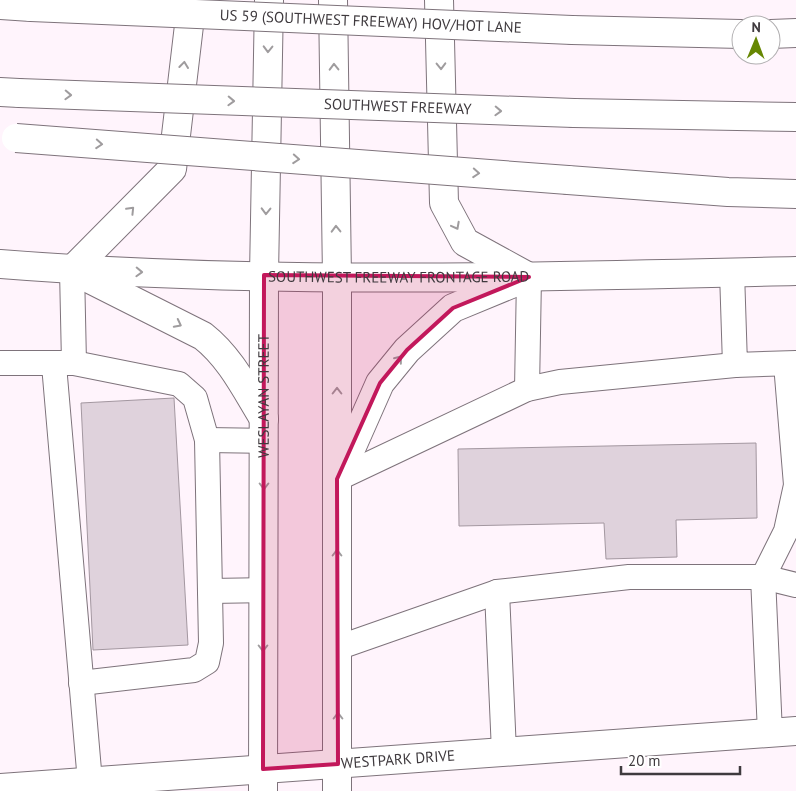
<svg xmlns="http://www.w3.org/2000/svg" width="796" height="791" font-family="'PT Sans',sans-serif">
	<rect width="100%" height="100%" fill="#fff4fc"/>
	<g fill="#dfd2dc" stroke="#a397a0">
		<polygon points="174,398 188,645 93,650 81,403"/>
		<polygon points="756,443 757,518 676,520 677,557 606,559 604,523 459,526 458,449"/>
	</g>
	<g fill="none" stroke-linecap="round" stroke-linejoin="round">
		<defs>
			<g id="service">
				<polyline points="732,272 735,365 796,363"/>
				<polyline points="0,363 74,363 72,270"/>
				<polyline points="74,363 179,384 195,398 207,440 211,643 207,662 194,670 81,683"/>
				<polyline points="54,365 90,782"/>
				<polyline points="527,389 529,277"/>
				<polyline points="207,440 264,441"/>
				<polyline points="337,479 527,389 560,382 735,365"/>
				<polyline points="210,591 264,590"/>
				<polyline points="497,592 504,752"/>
				<polyline points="337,648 497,592 629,577 763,577 796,585"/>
				<polyline points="770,733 763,577 786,531 796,485 786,364"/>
			</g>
			<g id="secondary">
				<polyline points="333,0 337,278 337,791"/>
				<polyline points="439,0 444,203 465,242 527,276"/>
				<path id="s1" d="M0,264C265,285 531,277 796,271"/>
				<polyline points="72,270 172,169 192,0"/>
				<path d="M80,274L203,336C231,358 246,390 264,419"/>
				<polyline points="342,469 380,383 407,350 453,308 516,282"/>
				<path id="s2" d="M0,788L796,731"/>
				<path id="s3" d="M263,791L264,275L269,0"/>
			</g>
			<g id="motorway">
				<polyline points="0,5 31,7"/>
				<polyline points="572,30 741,34"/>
				<polyline points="771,34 796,33"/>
				<polyline points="0,92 19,93"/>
				<polyline points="574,113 796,117"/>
				<polyline points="568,180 728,192 796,194"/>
			</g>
		</defs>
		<use href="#service" stroke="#7e737b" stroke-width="26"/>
		<use href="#secondary" stroke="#7e737b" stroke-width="30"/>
		<use href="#motorway" stroke="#7e737b" stroke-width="30"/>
		<use href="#service" stroke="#fff" stroke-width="24"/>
		<use href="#secondary" stroke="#fff" stroke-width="28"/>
		<use href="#motorway" stroke="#fff" stroke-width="28"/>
		<defs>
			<g id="motorway-bridge">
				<path id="s4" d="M31,7L572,30"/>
				<path id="s5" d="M19,93L574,113"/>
				<polyline points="16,138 568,180"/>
			</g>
		</defs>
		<use href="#motorway-bridge" stroke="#7e737b" stroke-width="30" stroke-linecap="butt"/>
		<use href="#motorway-bridge" stroke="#fff" stroke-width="28"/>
	</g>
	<defs><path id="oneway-chevron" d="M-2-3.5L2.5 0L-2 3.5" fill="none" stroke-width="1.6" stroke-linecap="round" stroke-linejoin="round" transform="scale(1.25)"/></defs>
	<g stroke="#9f9c9e">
		<use href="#oneway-chevron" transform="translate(268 49) rotate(91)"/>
		<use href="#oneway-chevron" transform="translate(184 65) rotate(-83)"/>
		<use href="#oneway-chevron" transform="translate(441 66) rotate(89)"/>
		<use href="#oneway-chevron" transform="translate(334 67) rotate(-91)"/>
		<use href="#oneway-chevron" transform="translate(68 95) rotate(2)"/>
		<use href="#oneway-chevron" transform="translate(231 101) rotate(2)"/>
		<use href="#oneway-chevron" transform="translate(498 111) rotate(2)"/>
		<use href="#oneway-chevron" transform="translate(99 144) rotate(4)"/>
		<use href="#oneway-chevron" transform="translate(296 159) rotate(4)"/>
		<use href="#oneway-chevron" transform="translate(476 173) rotate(4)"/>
		<use href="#oneway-chevron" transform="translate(131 210) rotate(-46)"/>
		<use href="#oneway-chevron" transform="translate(266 211) rotate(91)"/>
		<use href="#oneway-chevron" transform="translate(456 226) rotate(62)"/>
		<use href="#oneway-chevron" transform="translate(336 229) rotate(-91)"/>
		<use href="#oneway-chevron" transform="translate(139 272) rotate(2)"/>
		<use href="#oneway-chevron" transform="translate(178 324) rotate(27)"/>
		<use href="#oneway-chevron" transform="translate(399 359) rotate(-51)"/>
		<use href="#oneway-chevron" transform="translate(337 391) rotate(-90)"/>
		<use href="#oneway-chevron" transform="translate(264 486) rotate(90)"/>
		<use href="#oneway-chevron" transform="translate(337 553) rotate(-90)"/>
		<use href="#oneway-chevron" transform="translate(263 648) rotate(90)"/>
		<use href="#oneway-chevron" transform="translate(338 716) rotate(-90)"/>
	</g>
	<path fill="#c2185b" fill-opacity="0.2" stroke="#c2185b" stroke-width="4" stroke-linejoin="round" d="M264,275L529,277L453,308L407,350L380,383L337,479L338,764L263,769Z"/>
	<g text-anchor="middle" stroke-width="4" stroke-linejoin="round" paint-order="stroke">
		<g font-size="15" fill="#3f3a3e" stroke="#fff">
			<text dy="5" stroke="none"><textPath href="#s4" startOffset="340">US 59 (SOUTHWEST FREEWAY) HOV/HOT LANE</textPath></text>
			<text dy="5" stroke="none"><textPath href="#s5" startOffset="379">SOUTHWEST FREEWAY</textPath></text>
			<text dy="5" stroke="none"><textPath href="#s1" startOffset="399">SOUTHWEST FREEWAY FRONTAGE ROAD</textPath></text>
			<text dy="5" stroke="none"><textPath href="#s3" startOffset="395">WESLAYAN STREET</textPath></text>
			<text dy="5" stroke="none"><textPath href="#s2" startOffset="399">WESTPARK DRIVE</textPath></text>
		</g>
	</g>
	<g transform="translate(756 40) rotate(1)"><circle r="24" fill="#ffffff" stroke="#b2b0b2"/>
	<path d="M0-4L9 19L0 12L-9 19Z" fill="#668702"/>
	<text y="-8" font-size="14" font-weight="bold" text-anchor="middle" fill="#3f3a3e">N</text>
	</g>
	<path d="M621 766v8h119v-8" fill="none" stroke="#3f3a3e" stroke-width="2.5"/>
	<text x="628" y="766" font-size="15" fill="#3f3a3e" stroke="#ffffff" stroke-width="4" paint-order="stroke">20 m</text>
</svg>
